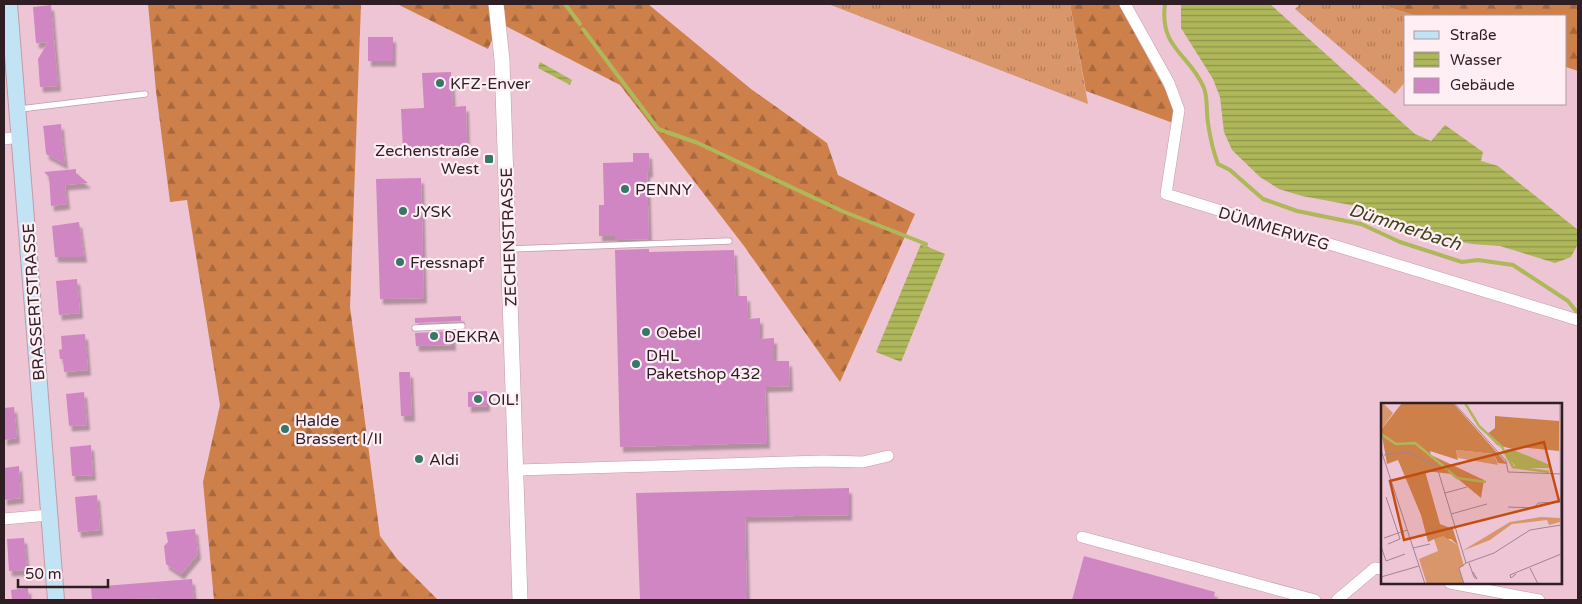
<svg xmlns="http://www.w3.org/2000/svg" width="1582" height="604" font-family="'Varela Round',sans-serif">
	<defs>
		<pattern id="grass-tufts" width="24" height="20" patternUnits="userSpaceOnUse" patternTransform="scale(1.25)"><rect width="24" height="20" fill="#d8966a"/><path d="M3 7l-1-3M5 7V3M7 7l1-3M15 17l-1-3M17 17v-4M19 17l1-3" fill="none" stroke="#b07a57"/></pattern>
		<pattern id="forest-firs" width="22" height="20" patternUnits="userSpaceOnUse" patternTransform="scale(1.25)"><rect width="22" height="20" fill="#ce804a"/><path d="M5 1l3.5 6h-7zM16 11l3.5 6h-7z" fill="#a8683d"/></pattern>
		<pattern id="water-rules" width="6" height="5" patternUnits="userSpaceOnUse" patternTransform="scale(1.25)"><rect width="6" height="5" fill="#aeb759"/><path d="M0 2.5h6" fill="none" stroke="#8e9449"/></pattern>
		<filter id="shadow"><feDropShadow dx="3" dy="5.5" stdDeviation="1" flood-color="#0004"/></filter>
	</defs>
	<rect width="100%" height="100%" fill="#eec5d5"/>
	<g fill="url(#grass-tufts)">
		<polygon points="828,4 1070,4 1088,104"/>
		<polygon points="1300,4 1379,4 1416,16 1406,16 1406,81 1395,94 1295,9"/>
	</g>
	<g fill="url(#forest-firs)">
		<polygon points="148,4 361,4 350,307 380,536 398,560 438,600 214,600 203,482 220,405 187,200 170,202 156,91"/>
		<polygon points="397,4 648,4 751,89 827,143 838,175 915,214 840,382 744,246 620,85 500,23 488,49"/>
		<polygon points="1070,4 1119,4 1166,91 1173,106 1173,123 1086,91"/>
		<polygon points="1379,4 1578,4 1578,71 1566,67 1566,16 1416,16"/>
	</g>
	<g fill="url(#water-rules)">
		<polygon points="1181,4 1270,4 1415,134 1431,141 1445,125 1483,152 1481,161 1498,166 1578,230 1578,244 1571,257 1555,263 1500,246 1472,244 1430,236 1356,206 1302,196 1279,189 1260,177 1232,150 1224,132 1220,97 1213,79 1181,28"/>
		<polygon points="540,62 572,80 570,85 538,68"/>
		<polygon points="921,244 945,254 901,362 876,352"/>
	</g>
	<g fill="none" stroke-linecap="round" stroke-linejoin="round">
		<g stroke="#aeb759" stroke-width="4">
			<polyline points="565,4 580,24"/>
			<path d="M1165,4C1159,49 1190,54 1204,88C1208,98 1206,112 1208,123C1210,137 1213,151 1218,164L1230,170L1263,199L1297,211L1361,224L1400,242L1462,262L1478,260L1513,265L1568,301L1576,311"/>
			<polyline points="583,29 658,129 698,143 842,211 926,244 925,246"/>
		</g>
	</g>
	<g fill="#d086c2" filter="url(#shadow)">
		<polygon points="51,5 58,86 40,87 38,59 48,42 36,43 33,7"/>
		<rect x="368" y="37" width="25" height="24"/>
		<polygon points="451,72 453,107 466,106 467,149 403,151 401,109 424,108 422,73"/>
		<polygon points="61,124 62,138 65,164 46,154 44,133 43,126"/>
		<polygon points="633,153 649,153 650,172 647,172 649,239 615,240 615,236 599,236 599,205 604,205 603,163 633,162"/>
		<polygon points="76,169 76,173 88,183 65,185 67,204 51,206 49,177 44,172"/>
		<polygon points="421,178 424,298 380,299 376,179"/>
		<polygon points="79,222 84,257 55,257 52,226"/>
		<polygon points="649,249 649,252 734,250 736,296 747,296 748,319 760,318 760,339 774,338 774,361 789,361 790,386 765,387 767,443 620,447 615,250"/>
		<polygon points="77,279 80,313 59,315 56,281"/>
		<polygon points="461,316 461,321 415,323 415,318"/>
		<polygon points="452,331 453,345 416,346 415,333"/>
		<polygon points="85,334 88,370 64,372 63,359 60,359 59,350 62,349 61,336"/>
		<polygon points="399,372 410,372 412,416 401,416"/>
		<polygon points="487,391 487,406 468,407 468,392"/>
		<polygon points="84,392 87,425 69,426 66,394"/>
		<polygon points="14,407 17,438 4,440 4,408"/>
		<polygon points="91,445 93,475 72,476 70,447"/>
		<polygon points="19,466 21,498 4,500 4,468"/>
		<polygon points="849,488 849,515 745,517 747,600 640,600 636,493"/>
		<polygon points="97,495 100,530 78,532 75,497"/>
		<polygon points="195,529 198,554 181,574 166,564 164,546 168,542 166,532"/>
		<polygon points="24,538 27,570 9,571 7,539"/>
		<polygon points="1084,556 1215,592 1213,600 1072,600"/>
		<polygon points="192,579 194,600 159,600 159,598 92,600 91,587"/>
		<polygon points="28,588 29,600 12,600 11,590"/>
	</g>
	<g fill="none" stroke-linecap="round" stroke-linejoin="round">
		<defs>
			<g id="service">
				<polyline points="20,109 145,94"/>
				<polyline points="510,249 729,241"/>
				<polyline points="415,328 462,326"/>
			</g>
			<g id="minor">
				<polyline points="1125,4 1169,83 1179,110 1166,194 1578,320"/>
				<polyline points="4,139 20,137"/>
				<polyline points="517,470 823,461 863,462 888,456"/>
				<polyline points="4,519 49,515"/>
				<polyline points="1082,537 1315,600"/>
				<polyline points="1450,583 1539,600"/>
				<polyline points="1337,600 1375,568 1382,569"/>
			</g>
			<polyline id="tertiary" points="496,4 502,60 520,600"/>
			<polyline id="secondary" points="9,4 56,600"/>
		</defs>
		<use href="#service" stroke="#c29baa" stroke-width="7"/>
		<use href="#minor" stroke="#c29baa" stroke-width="12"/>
		<use href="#tertiary" stroke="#c29baa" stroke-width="16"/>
		<use href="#secondary" stroke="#c29baa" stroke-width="18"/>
		<use href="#service" stroke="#fff" stroke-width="5.5"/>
		<use href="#minor" stroke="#fff" stroke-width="11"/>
		<use href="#tertiary" stroke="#fff" stroke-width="15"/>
		<use href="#secondary" stroke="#c1e3f3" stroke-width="16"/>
	</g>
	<g fill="#367766" stroke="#ffeef4" stroke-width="2">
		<circle cx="440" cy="83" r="5"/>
		<rect x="484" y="154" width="10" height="10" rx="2.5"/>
		<circle cx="625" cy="189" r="5"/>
		<circle cx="403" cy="211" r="5"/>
		<circle cx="400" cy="262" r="5"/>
		<circle cx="646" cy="332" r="5"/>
		<circle cx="434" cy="336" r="5"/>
		<circle cx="636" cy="364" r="5"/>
		<circle cx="478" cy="399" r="5"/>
		<circle cx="285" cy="429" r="5"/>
		<circle cx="419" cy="459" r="5"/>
	</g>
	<g text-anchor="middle" stroke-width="4.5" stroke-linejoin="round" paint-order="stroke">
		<g font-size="16" fill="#2f1f25" stroke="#ffeef4" text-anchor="start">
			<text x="450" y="89">KFZ-Enver</text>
			<text x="479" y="156" text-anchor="end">Zechenstraße<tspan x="479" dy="18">West</tspan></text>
			<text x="635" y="195">PENNY</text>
			<text x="413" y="217">JYSK</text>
			<text x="410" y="268">Fressnapf</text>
			<text x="656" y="338">Oebel</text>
			<text x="444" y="342">DEKRA</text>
			<text x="646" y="361">DHL<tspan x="646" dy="18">Paketshop 432</tspan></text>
			<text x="488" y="405">OIL!</text>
			<text x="295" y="426">Halde<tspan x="295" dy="18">Brassert I/II</tspan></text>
			<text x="429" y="465">Aldi</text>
		</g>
		<g font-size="16" fill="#2f1f25" stroke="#ffeef4">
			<text transform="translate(1274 228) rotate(17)" y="6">DÜMMERWEG</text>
			<text transform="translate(508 237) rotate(-92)" y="6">ZECHENSTRASSE</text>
			<text transform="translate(33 302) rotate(-94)" y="6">BRASSERTSTRASSE</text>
		</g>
		<g font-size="18" font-style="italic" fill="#3f431b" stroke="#ffeef4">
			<text transform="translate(1405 227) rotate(18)" y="6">Dümmerbach</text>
		</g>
	</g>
	<g transform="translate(1381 403)">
		<rect width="181" height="181" fill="#eec5d5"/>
		<path d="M2,0L12,10L0,27V4ZM75,47L113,51L117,62L77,55ZM160,114L179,115V119L168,122L166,117L131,121L109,137L81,148L129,119Z" fill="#d8966a"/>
		<path d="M21,0H72L126,61L117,60L113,51L75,47L77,57L49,48L50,52L103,77L100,95L71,71L44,68L59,121L72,126L77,142L70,136H53L47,139L40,112L17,57L6,61L0,27ZM114,13L178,18V48L137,44L135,47L116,42L106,31L114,25Z" fill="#ce804a"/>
		<path d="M62,133L77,142L83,163L78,165L83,181H46L38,156L57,148L53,136Z" fill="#d8966a"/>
		<path d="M130,46L169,62L168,65H136L124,51L125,46Z" fill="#aeb759"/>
		<path fill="none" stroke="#aeb759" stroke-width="2.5" d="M84,0L98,23L121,44L132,64L168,69M0,31L15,41L34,40L66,66M67,67L76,75L105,79"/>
		<path fill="none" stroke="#a2838f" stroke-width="1" d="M73,0L125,58L127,69L181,71M179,0L180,181M0,47L44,181M3,52L28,49L56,64L85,160L113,150L149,127L180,122M64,90L86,84M5,94L19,136L7,141M127,104L153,105L157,100L180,99M70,111L106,101M3,135L26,127M0,143L5,158L24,151M32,145L49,141M88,160L93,174L96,176L92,169M149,165L157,181M135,171L130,175L129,172L180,151M0,174L38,163M83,181L78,165L85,160"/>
		<path fill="#c34d11" fill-opacity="0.15" stroke="#c34d11" stroke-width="2.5" d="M163,39L178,98L23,137L9,78Z"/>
		<rect width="181" height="181" fill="none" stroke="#2f1f25" stroke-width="2.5"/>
	</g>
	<rect width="1582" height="604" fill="none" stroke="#2f1f25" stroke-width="10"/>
	<rect x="1404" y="15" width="162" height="90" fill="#ffeef4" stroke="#ac9ba1"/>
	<rect x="1414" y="31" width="25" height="8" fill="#c1e3f3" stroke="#ac9ba1"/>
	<text x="1450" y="40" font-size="15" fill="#2f1f25">Straße</text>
	<rect x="1414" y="52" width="25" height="15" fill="url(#water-rules)" stroke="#ac9ba1"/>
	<text x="1450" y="65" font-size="15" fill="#2f1f25">Wasser</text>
	<rect x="1414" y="78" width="25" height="15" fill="#d086c2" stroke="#ac9ba1"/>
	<text x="1450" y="90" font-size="15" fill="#2f1f25">Gebäude</text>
	<path d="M18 579v8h90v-8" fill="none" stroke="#2f1f25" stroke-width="2.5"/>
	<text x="25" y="579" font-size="15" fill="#2f1f25" stroke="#ffeef4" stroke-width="4" paint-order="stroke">50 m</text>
</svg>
